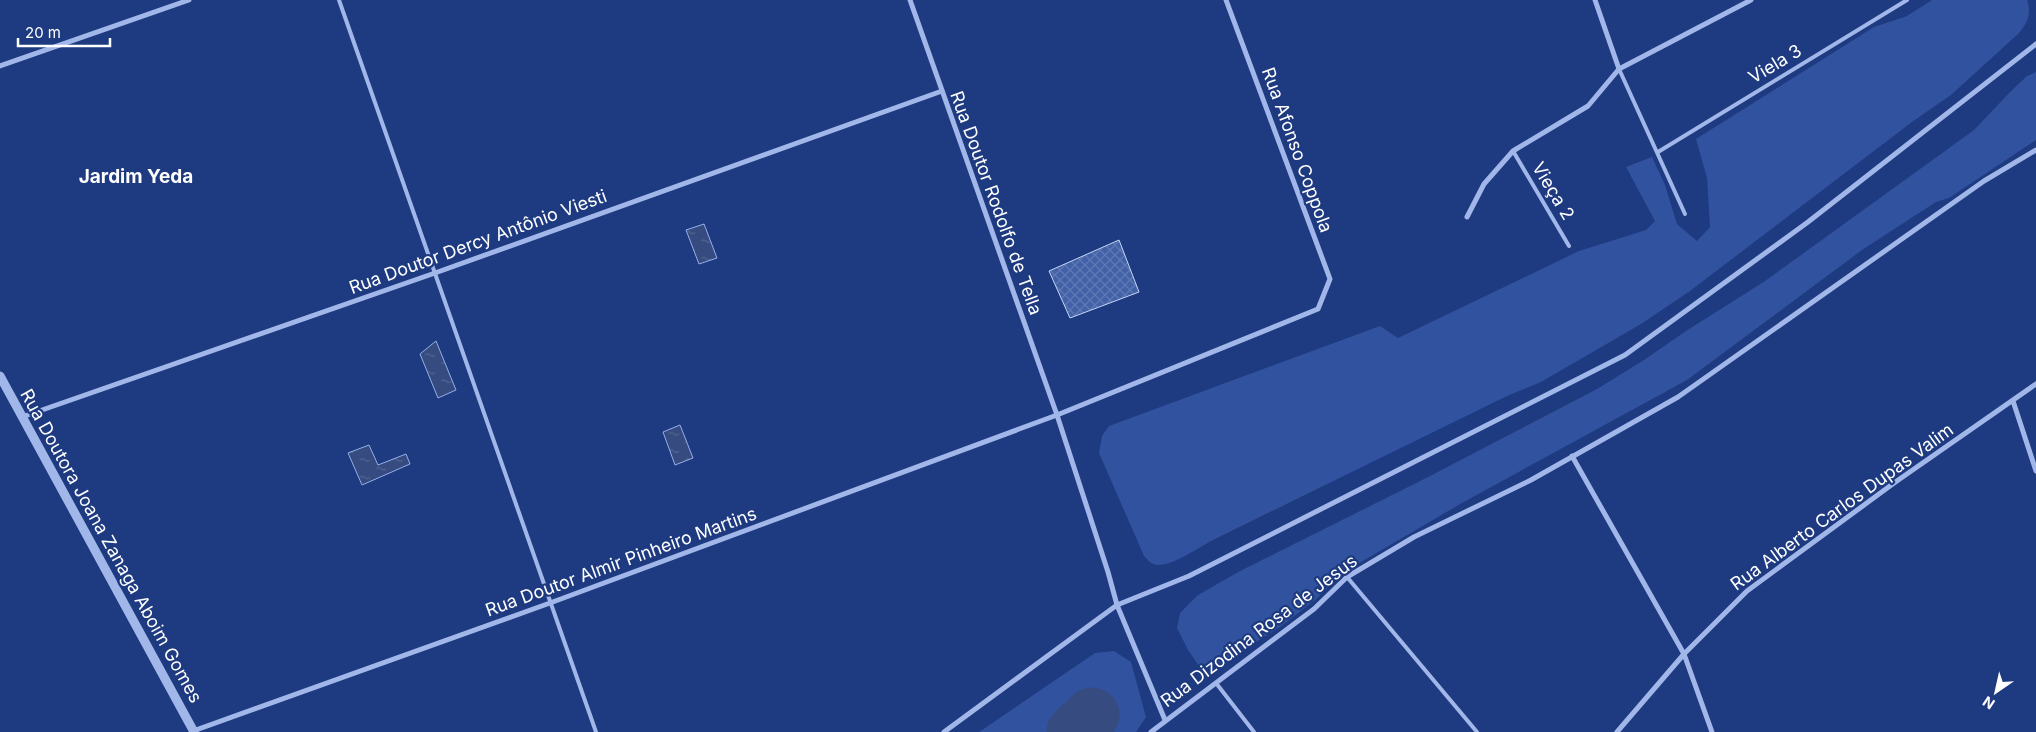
<svg xmlns="http://www.w3.org/2000/svg" width="2036" height="732" font-family="Inter,sans-serif">
	<defs>
		<pattern id="water-ripples" width="26" height="14" patternUnits="userSpaceOnUse" patternTransform="scale(1.25)"><rect width="26" height="14" fill="#364b7f"/><path d="M2 4q2-2 4 0t4 0M15 11q2-2 4 0t4 0" fill="none" stroke="#546692"/></pattern>
		<pattern id="building-cross-hatch" width="8" height="8" patternUnits="userSpaceOnUse" patternTransform="scale(1.25)"><rect width="8" height="8" fill="#4261a7"/><path d="M0 0l8 8M0 8l8-8" fill="none" stroke="#5e79b4"/></pattern>
	</defs>
	<rect width="100%" height="100%" fill="#1e3a80"/>
	<g fill="#31529e">
		<path d="M1932,0H2027C2032,14 2027,24 2018,34L1951,95L1912,122L1690,291L1641,324L1541,382L1507,396L1211,541C1198,548 1167,570 1153,564C1149,562 1147,559 1144,556L1099,453L1102,436L1109,426L1380,326L1398,338L1579,251L1646,230L1655,221L1626,167L1652,157L1665,185L1677,224L1697,241L1710,227L1707,178L1696,139L1874,27L1907,16Z"/>
		<polygon points="2036,72 2036,140 1949,198 1936,202 1862,250 1687,380 1462,503 1344,572 1315,600 1280,627 1223,663 1206,666 1199,666 1188,650 1177,628 1180,613 1198,595 1240,571 1430,476 1597,389 1644,360 1686,331 1765,281 1974,130 2011,91 2027,76"/>
		<polygon points="1114,651 1131,662 1146,717 1136,732 979,732 1095,653"/>
	</g>
	<g fill="url(#water-ripples)" stroke="#95b0ea">
		<polygon points="704,224 717,258 699,264 686,230"/>
		<polygon points="436,341 456,390 438,398 420,354"/>
		<polygon points="680,425 693,458 675,465 663,432"/>
		<polygon points="369,445 378,465 406,454 410,464 362,485 348,453"/>
	</g>
	<g fill="none" stroke-linecap="round" stroke-linejoin="round">
		<polyline stroke="#364b7f" stroke-width="55" points="1074,732 1092,715"/>
	</g>
	<polygon fill="url(#building-cross-hatch)" stroke="#c6d5f7" points="1119,240 1139,292 1070,318 1049,271"/>
	<g fill="none" stroke-linecap="round" stroke-linejoin="round">
		<g stroke="#a2b7e9" stroke-width="4">
			<polyline points="339,0 596,732"/>
			<polyline points="1619,69 1685,214"/>
			<polyline points="1513,151 1569,246"/>
			<polyline points="1658,152 1907,0"/>
			<polyline points="1347,577 1477,732"/>
			<polyline points="1216,683 1254,732"/>
		</g>
		<g stroke="#a2b7e9" stroke-width="5">
			<polyline points="910,0 1057,415 1108,572 1117,605 1165,720"/>
			<polyline points="1595,0 1619,69"/>
			<polyline points="0,66 189,0"/>
			<polyline points="1467,217 1484,184 1513,151 1588,106 1619,69 1751,0"/>
			<polyline points="2013,401 2036,471"/>
			<polyline points="22,417 435,273 942,91"/>
			<polyline points="1572,456 1684,654 1712,732"/>
			<polyline points="193,731 550,603 1057,415 1318,309 1330,279 1226,0"/>
			<polyline points="944,732 1117,605 1189,576 1625,355 1808,222 2036,44"/>
			<polyline points="1151,732 1314,609 1347,577 1414,537 1531,480 1678,397 1984,181 2036,150"/>
			<polyline points="1617,732 1684,654 1747,591 1894,483 2036,384"/>
		</g>
		<polyline stroke="#a2b7e9" stroke-width="9" points="0,376 194,732"/>
	</g>
	<g text-anchor="middle" stroke-width="4.5" stroke-linejoin="round" paint-order="stroke">
		<g font-size="18" fill="#fff" stroke="#1e3a80">
			<text transform="translate(1775 64) rotate(-31)" y="6">Viela 3</text>
			<text transform="translate(1297 150) rotate(70)" y="6">Rua Afonso Coppola</text>
			<text transform="translate(1553 191) rotate(59)" y="6">Vieça 2</text>
			<text transform="translate(996 203) rotate(70)" y="6">Rua Doutor Rodolfo de Tella</text>
			<text transform="translate(478 242) rotate(-20)" y="6">Rua Doutor Dercy Antônio Viesti</text>
			<text transform="translate(1842 507) rotate(-36)" y="6">Rua Alberto Carlos Dupas Valim</text>
			<text transform="translate(111 546) rotate(61)" y="6">Rua Doutora Joana Zanaga Aboim Gomes</text>
			<text transform="translate(621 562) rotate(-20)" y="6">Rua Doutor Almir Pinheiro Martins</text>
			<text transform="translate(1259 631) rotate(-37)" y="6">Rua Dizodina Rosa de Jesus</text>
		</g>
		<g font-size="19" font-weight="bold" fill="#fff" stroke="#1e3a80">
			<text x="136" y="183">Jardim Yeda</text>
		</g>
	</g>
	<g transform="translate(1996 692) rotate(214)" stroke="#1e3a80" stroke-width="4" paint-order="stroke">
	<path d="M0-4L9 19L0 12L-9 19Z" fill="#ffffff"/>
	<text y="-8" font-size="14" font-weight="bold" text-anchor="middle" fill="#ffffff">N</text>
	</g>
	<path d="M18 38v8h92v-8" fill="none" stroke="#ffffff" stroke-width="2.5"/>
	<text x="25" y="38" font-size="15" fill="#ffffff" stroke="#1e3a80" stroke-width="4" paint-order="stroke">20 m</text>
</svg>
